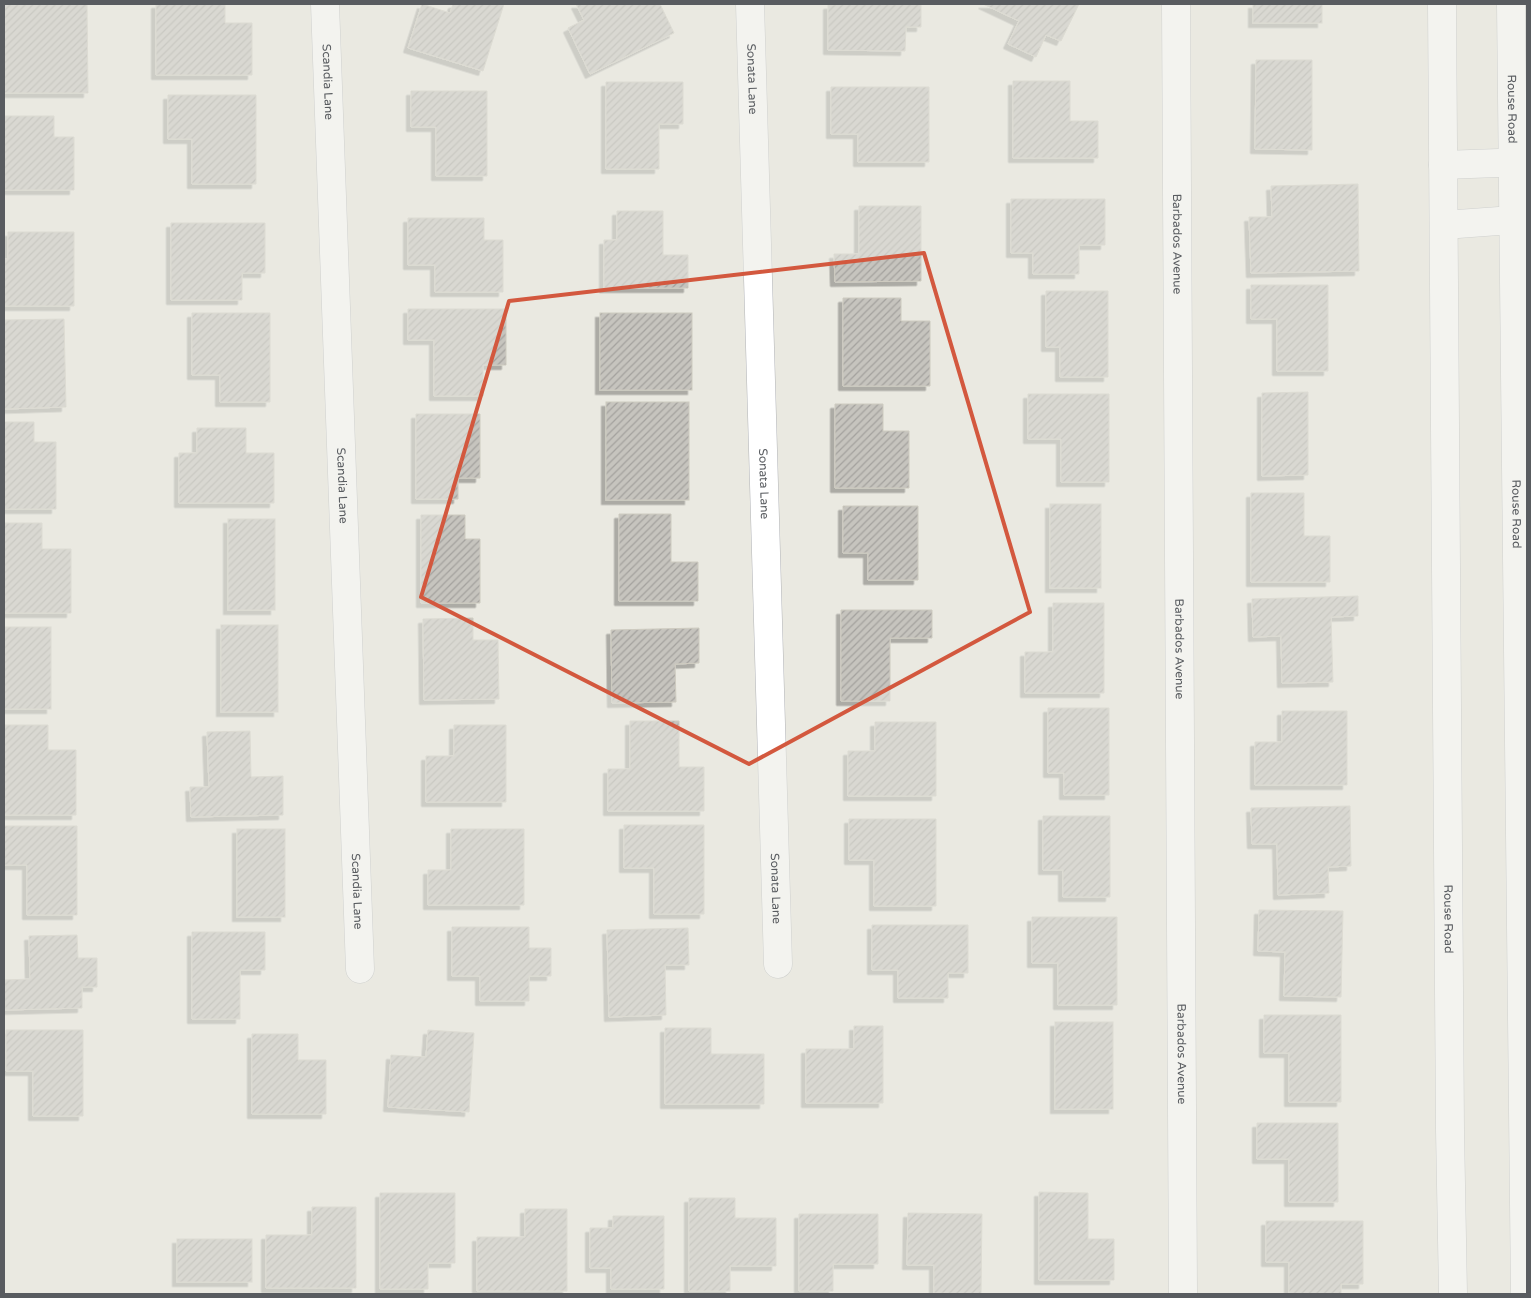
<svg xmlns="http://www.w3.org/2000/svg" width="1531" height="1298" font-family="'Varela Round',sans-serif">
	<defs>
		<pattern id="building-hatch" width="6" height="6" patternUnits="userSpaceOnUse" patternTransform="scale(1.25)"><rect width="6" height="6" fill="#c6c4be"/><path d="M-1 1l2-2M0 6l6-6M5 7l2-2" fill="none" stroke="#a4a29e"/></pattern>
		<filter id="shadow"><feDropShadow dx="-4.5" dy="4.5" stdDeviation="0" flood-color="#0004"/></filter>
	</defs>
	<rect width="100%" height="100%" fill="#eae9e1"/>
	<g fill="url(#building-hatch)" stroke="#cecbc0" filter="url(#shadow)">
		<polygon points="4,4 87,4 88,93 4,93"/>
		<polygon points="156,4 225,4 225,23 252,23 252,75 156,75"/>
		<polygon points="422,4 450,13 453,4 504,4 483,71 408,48"/>
		<polygon points="576,4 660,4 674,33 590,74 568,28 584,20"/>
		<polygon points="850,4 921,4 921,27 906,27 905,51 828,50 828,5"/>
		<polygon points="983,4 1079,4 1061,41 1046,35 1036,57 1008,44 1019,21"/>
		<rect x="1253" y="4" width="69" height="19"/>
		<polygon points="1256,60 1312,60 1312,150 1255,149"/>
		<polygon points="1013,81 1070,81 1070,121 1098,121 1098,158 1013,158"/>
		<polygon points="606,82 683,82 683,124 659,124 659,169 606,169"/>
		<polygon points="831,87 929,87 929,162 858,162 858,134 831,134"/>
		<polygon points="411,91 487,91 487,176 436,176 436,127 411,127"/>
		<polygon points="168,95 256,95 256,184 192,184 192,139 168,139"/>
		<polygon points="4,116 54,116 54,137 74,137 74,190 4,190"/>
		<polygon points="1358,184 1359,271 1251,273 1249,217 1272,217 1271,186"/>
		<polygon points="1011,199 1105,199 1105,245 1079,245 1079,274 1033,274 1033,253 1011,253"/>
		<polygon points="859,206 921,206 921,281 835,282 834,254 859,254"/>
		<polygon points="617,211 663,211 663,255 688,255 688,288 604,288 604,240 617,240"/>
		<polygon points="408,218 484,218 484,240 503,240 503,292 435,292 435,265 408,265"/>
		<polygon points="171,223 265,223 265,273 242,273 242,300 171,300"/>
		<polygon points="8,232 74,232 74,306 4,306 4,259 8,259"/>
		<polygon points="1251,285 1328,285 1328,371 1277,371 1277,319 1251,319"/>
		<polygon points="1046,291 1108,291 1108,377 1060,377 1060,347 1046,347"/>
		<polygon points="843,298 901,298 901,321 930,321 930,386 843,386"/>
		<polygon points="408,309 506,309 506,365 483,365 483,396 434,396 434,340 408,340"/>
		<polygon points="192,313 270,313 270,402 220,402 220,375 192,375"/>
		<rect x="600" y="313" width="92" height="77"/>
		<polygon points="64,319 66,407 4,409 4,320"/>
		<polygon points="1308,392 1308,475 1262,476 1262,393"/>
		<polygon points="1028,394 1109,394 1109,482 1061,482 1061,439 1028,439"/>
		<rect x="606" y="402" width="83" height="98"/>
		<polygon points="835,404 883,404 883,431 909,431 909,488 835,488"/>
		<polygon points="416,414 480,414 480,478 458,478 458,499 416,499"/>
		<polygon points="4,422 34,422 34,442 56,442 56,509 4,509"/>
		<polygon points="197,428 246,428 246,453 274,453 274,503 179,503 179,453 197,453"/>
		<polygon points="1251,493 1304,493 1304,536 1330,536 1330,582 1251,582"/>
		<rect x="1050" y="504" width="51" height="84"/>
		<polygon points="843,506 918,506 918,580 868,580 868,553 843,553"/>
		<polygon points="619,514 671,514 671,562 698,562 698,601 619,601"/>
		<polygon points="421,515 465,515 465,539 480,539 480,603 421,603"/>
		<rect x="228" y="519" width="47" height="91"/>
		<polygon points="4,523 42,523 42,549 71,549 71,613 4,613"/>
		<polygon points="1358,596 1358,616 1331,617 1333,682 1282,683 1281,636 1253,637 1252,599"/>
		<polygon points="1053,603 1104,603 1104,693 1025,693 1025,652 1053,652"/>
		<polygon points="841,610 932,610 932,638 890,638 890,701 841,701"/>
		<polygon points="473,618 473,640 498,640 499,699 424,700 423,619"/>
		<rect x="221" y="625" width="57" height="87"/>
		<rect x="4" y="627" width="47" height="82"/>
		<polygon points="699,628 699,663 675,664 676,702 612,703 611,630"/>
		<polygon points="1048,708 1109,708 1109,795 1064,795 1064,773 1048,773"/>
		<polygon points="1282,711 1347,711 1347,785 1255,785 1255,742 1282,742"/>
		<polygon points="630,721 679,721 679,767 704,767 704,811 608,811 608,769 630,769"/>
		<polygon points="875,722 936,722 936,796 848,796 848,751 875,751"/>
		<polygon points="4,725 48,725 48,750 76,750 76,815 4,815"/>
		<polygon points="454,725 506,725 506,802 426,802 426,756 454,756"/>
		<polygon points="250,731 251,777 283,776 283,815 191,817 190,787 209,787 207,732"/>
		<polygon points="1350,806 1351,866 1328,867 1329,893 1278,895 1277,844 1252,844 1251,808"/>
		<polygon points="1043,816 1110,816 1110,897 1063,897 1063,870 1043,870"/>
		<polygon points="849,819 936,819 936,906 874,906 874,860 849,860"/>
		<polygon points="624,825 704,825 704,914 654,914 654,868 624,868"/>
		<polygon points="4,826 77,826 77,915 27,915 27,865 4,865"/>
		<rect x="237" y="829" width="48" height="88"/>
		<polygon points="451,829 524,829 524,905 428,905 428,870 451,870"/>
		<polygon points="1259,910 1343,911 1341,997 1284,996 1285,952 1258,951"/>
		<polygon points="1032,917 1117,917 1117,1005 1058,1005 1058,963 1032,963"/>
		<polygon points="872,925 968,925 968,973 948,973 948,998 898,998 898,970 872,970"/>
		<polygon points="452,927 529,927 529,948 551,948 551,976 529,976 529,1001 480,1001 480,976 452,976"/>
		<polygon points="688,928 689,965 665,965 666,1015 609,1017 607,930"/>
		<polygon points="192,932 265,932 265,970 240,970 240,1019 192,1019"/>
		<polygon points="77,935 78,958 97,958 97,987 82,987 82,1008 5,1010 4,980 30,979 29,936"/>
		<polygon points="1264,1015 1341,1015 1341,1102 1289,1102 1289,1053 1264,1053"/>
		<rect x="1055" y="1022" width="58" height="87"/>
		<polygon points="854,1026 883,1026 883,1103 806,1103 806,1049 854,1049"/>
		<polygon points="665,1028 711,1028 711,1054 764,1054 764,1104 665,1104"/>
		<polygon points="6,1030 83,1030 83,1116 33,1116 33,1071 6,1071"/>
		<polygon points="428,1030 474,1033 469,1112 388,1107 391,1055 426,1057"/>
		<polygon points="252,1034 298,1034 298,1060 326,1060 326,1114 252,1114"/>
		<polygon points="1257,1123 1338,1123 1338,1202 1289,1202 1289,1159 1257,1159"/>
		<polygon points="1039,1192 1088,1193 1088,1239 1114,1239 1114,1280 1039,1280"/>
		<polygon points="380,1193 455,1193 455,1263 428,1263 428,1289 380,1289"/>
		<polygon points="689,1198 735,1198 735,1218 776,1218 776,1266 730,1266 730,1291 689,1291"/>
		<polygon points="312,1207 356,1207 356,1288 266,1288 266,1235 312,1235"/>
		<polygon points="525,1209 567,1209 567,1291 477,1291 477,1237 525,1237"/>
		<polygon points="908,1213 982,1214 981,1294 934,1293 934,1265 907,1265"/>
		<polygon points="799,1214 878,1214 878,1264 833,1264 833,1291 799,1291"/>
		<polygon points="613,1216 664,1216 664,1289 611,1289 611,1268 590,1268 590,1228 613,1228"/>
		<polygon points="1266,1221 1363,1221 1363,1284 1341,1284 1341,1294 1289,1294 1289,1262 1266,1262"/>
		<rect x="177" y="1239" width="75" height="43"/>
	</g>
	<g fill="none" stroke-linecap="round" stroke-linejoin="round">
		<defs>
			<g id="minor">
				<path id="s1" d="M325,4L360,969"/>
				<path id="s2" d="M750,4L778,964"/>
				<path id="s3" d="M1176,4L1183,1294"/>
				<path id="s4" d="M1442,4L1450,1130L1453,1294"/>
				<path id="s5" d="M1511,4L1525,1294"/>
				<polyline points="1443,165 1527,162"/>
				<polyline points="1444,225 1527,219"/>
			</g>
		</defs>
		<use href="#minor" stroke="#b1b3b7" stroke-width="29"/>
		<use href="#minor" stroke="#fff" stroke-width="28"/>
	</g>
	<path d="M0 0H1531V1298H0ZM924,253L1030,612L749,764L421,597L509,301Z" fill="#eae9e1" fill-opacity=".55" fill-rule="evenodd"/>
	<path fill="none" stroke="#d3583e" stroke-width="4" stroke-linejoin="round" d="M924,253L1030,612L749,764L421,597L509,301Z"/>
	<g text-anchor="middle" stroke-width="5" stroke-linejoin="round" paint-order="stroke">
		<g font-size="12" fill="#595c60" stroke="#fff">
			<text dy="4" stroke="none"><textPath href="#s2" startOffset="75">Sonata Lane</textPath></text>
			<text dy="4" stroke="none"><textPath href="#s1" startOffset="78">Scandia Lane</textPath></text>
			<text dy="4" stroke="none"><textPath href="#s5" startOffset="105">Rouse Road</textPath></text>
			<text dy="4" stroke="none"><textPath href="#s3" startOffset="240">Barbados Avenue</textPath></text>
			<text dy="4" stroke="none"><textPath href="#s2" startOffset="480">Sonata Lane</textPath></text>
			<text dy="4" stroke="none"><textPath href="#s1" startOffset="482">Scandia Lane</textPath></text>
			<text dy="4" stroke="none"><textPath href="#s5" startOffset="510">Rouse Road</textPath></text>
			<text dy="4" stroke="none"><textPath href="#s3" startOffset="645">Barbados Avenue</textPath></text>
			<text dy="4" stroke="none"><textPath href="#s2" startOffset="885">Sonata Lane</textPath></text>
			<text dy="4" stroke="none"><textPath href="#s1" startOffset="888">Scandia Lane</textPath></text>
			<text dy="4" stroke="none"><textPath href="#s4" startOffset="915">Rouse Road</textPath></text>
			<text dy="4" stroke="none"><textPath href="#s3" startOffset="1050">Barbados Avenue</textPath></text>
		</g>
	</g>
	<rect width="1531" height="1298" fill="none" stroke="#595c60" stroke-width="10"/>
</svg>
